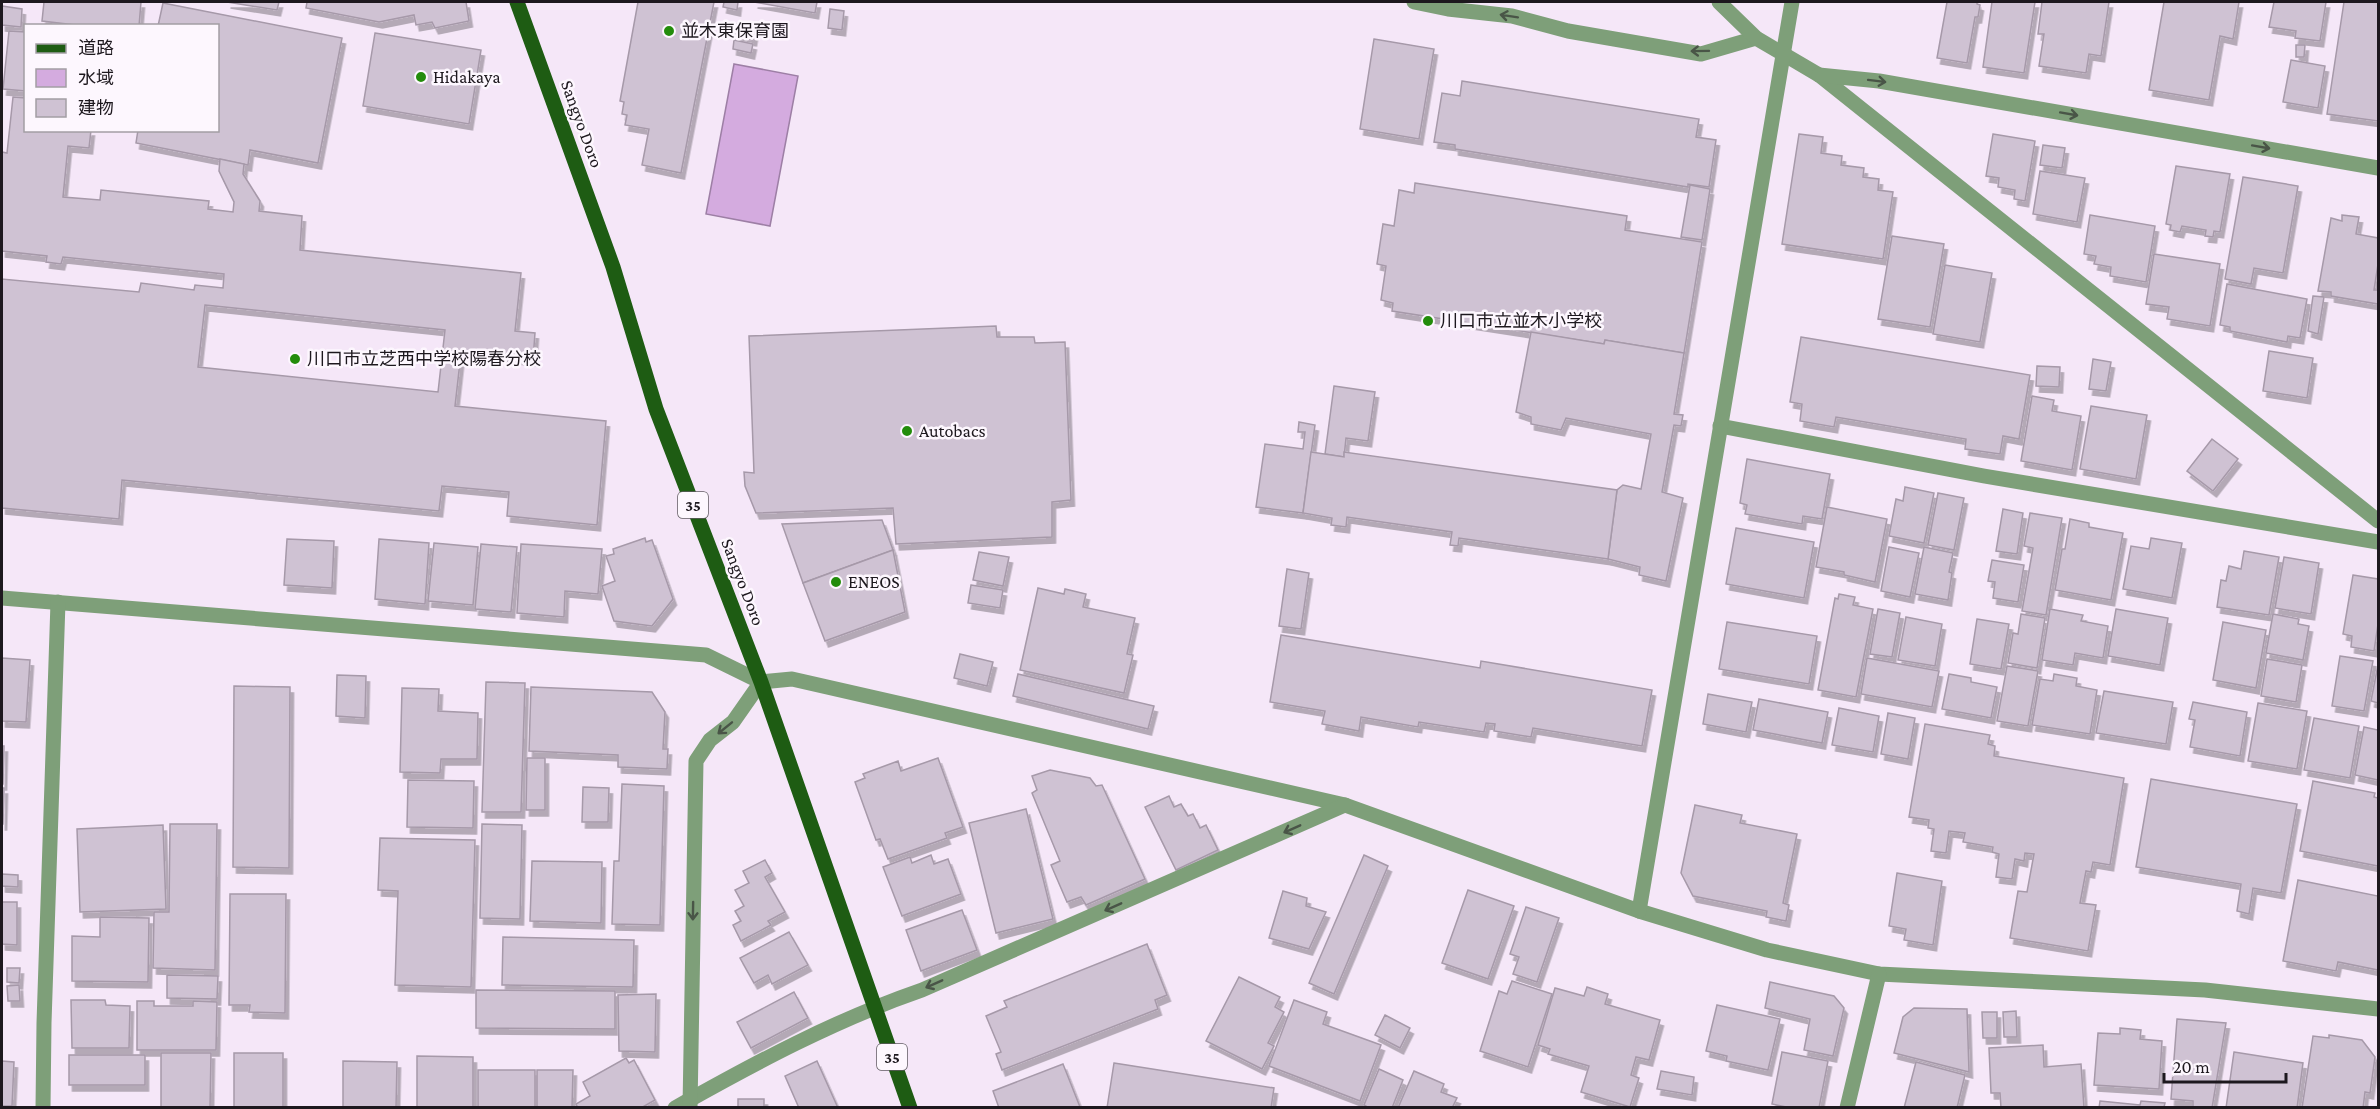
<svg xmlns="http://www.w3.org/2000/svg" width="2380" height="1109" font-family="'Crimson Pro','Noto Sans JP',serif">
	<defs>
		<filter id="shadow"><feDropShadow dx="3.5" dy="6" stdDeviation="0" flood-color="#0004"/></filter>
	</defs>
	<rect width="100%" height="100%" fill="#f5e7f8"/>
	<polygon fill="#d4abdf" stroke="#9d7fa5" stroke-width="1.5" points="734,64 798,76 770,226 706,214"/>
	<g fill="#cfc2d3" stroke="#a699a9" stroke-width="1.5" fill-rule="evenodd" filter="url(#shadow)">
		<polygon points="44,2 141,2 139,26 84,26 42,21"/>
		<polygon points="227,2 279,2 277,10"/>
		<polygon points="307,2 466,2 469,21 435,28 432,22 416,25 414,15 379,22 306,8"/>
		<polygon points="638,2 714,2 681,173 642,165 649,129 625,125 627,115 622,114 624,102 620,101"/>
		<polygon points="724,2 738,2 737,10 723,7"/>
		<polygon points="754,2 817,2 815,13"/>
		<polygon points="1947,2 1977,2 1977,4 1980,5 1978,17 1975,17 1967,63 1937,58"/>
		<polygon points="1992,2 2035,2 2024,73 1983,67"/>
		<polygon points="2042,2 2109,2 2101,56 2089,54 2086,73 2039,66 2044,34 2038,34"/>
		<polygon points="2164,2 2239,2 2233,39 2220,36 2209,100 2149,90"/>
		<polygon points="2274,2 2326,2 2320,41 2295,38 2296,31 2269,27"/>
		<polygon points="2344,2 2378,2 2378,121 2327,114"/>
		<polygon points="163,3 342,38 318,163 250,150 248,165 136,143 138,130 218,130 218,26 158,26"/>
		<polygon points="2,6 22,9 21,27 2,25"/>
		<polygon points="830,9 844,11 842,30 828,28"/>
		<polygon points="735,24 755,28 753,40 733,37"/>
		<polygon points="9,31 26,32 26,91 3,89"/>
		<polygon points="375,33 481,50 469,124 363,106"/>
		<polygon points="1374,39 1434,49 1419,139 1360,129"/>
		<polygon points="734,40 753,44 751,53 733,49"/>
		<polygon points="2296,45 2305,45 2304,57 2296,57"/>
		<polygon points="2291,60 2325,66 2318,108 2283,102"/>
		<polygon points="1462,81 1699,119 1696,137 1716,140 1709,187 1688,184 1688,187 1455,149 1455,145 1434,142 1442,93 1460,96"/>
		<path d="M13,97L26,98V130H91L89,148L68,146L63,197L100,200L101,190L209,201L208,209L233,212L234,202L219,171L220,159L244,164L243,174L260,201L259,211L302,216L300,250L521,273L515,331L535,333L533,360L461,353L455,406L606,421L597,525L507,516L509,492L442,486L439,511L122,480L119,519L2,508V279L139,292L141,283L194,290L195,285L223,288L224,274L63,257L61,264L46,262L47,256L2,251V152L7,153ZM205,305L445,330L438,392L198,367Z"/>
		<polygon points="1799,134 1823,137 1821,153 1842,156 1841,165 1864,168 1863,177 1879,179 1878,190 1893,192 1883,259 1782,244"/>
		<polygon points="1993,134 2035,141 2025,201 2014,199 2015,190 1998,187 1999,178 1986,176"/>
		<polygon points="2043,145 2065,148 2062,168 2040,165"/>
		<polygon points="2176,166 2230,174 2220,232 2214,231 2213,237 2205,236 2206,230 2182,226 2180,232 2170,230 2171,225 2166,224"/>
		<polygon points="2040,171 2085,178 2077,222 2033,214"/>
		<polygon points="2243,177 2298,186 2283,273 2254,268 2251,284 2225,279"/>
		<polygon points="1415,183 1627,216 1625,230 1702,242 1684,353 1605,340 1604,344 1392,311 1393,303 1381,300 1386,266 1377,264 1383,224 1394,226 1399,190 1414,193"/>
		<polygon points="1690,185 1710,189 1702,240 1681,237"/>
		<polygon points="2090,215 2155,226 2146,282 2110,276 2111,267 2094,264 2096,256 2084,254"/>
		<polygon points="2342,215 2359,217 2356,234 2378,238 2378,264 2374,290 2378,290 2378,304 2331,296 2331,292 2318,291 2331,218 2342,221"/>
		<polygon points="1892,236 1944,244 1930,327 1878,319"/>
		<polygon points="2154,254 2220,264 2210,326 2167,319 2169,307 2146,304"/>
		<polygon points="1945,265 1992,273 1980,342 1933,334"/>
		<polygon points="2227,284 2307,299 2300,338 2288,336 2287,342 2230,331 2230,327 2220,325"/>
		<polygon points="2313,296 2324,297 2318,334 2308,331"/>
		<polygon points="996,326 997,337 1034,337 1035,343 1065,342 1071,500 1052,502 1052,537 896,544 893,508 756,513 745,486 744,472 754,473 749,336"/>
		<polygon points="1531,332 1604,344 1605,340 1684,353 1674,414 1683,415 1681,426 1674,425 1662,492 1683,498 1666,581 1639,575 1640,567 1608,559 1617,490 1623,485 1641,489 1651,434 1566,418 1561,430 1531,424 1531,417 1516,412"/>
		<polygon points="1801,337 2030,375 2019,439 2003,436 2000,454 1965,449 1966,439 1836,417 1834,427 1800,421 1802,404 1790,402"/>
		<polygon points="2269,351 2313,358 2307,398 2263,391"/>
		<polygon points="2093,359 2111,362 2106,391 2089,389"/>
		<polygon points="2037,366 2060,367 2059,387 2036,386"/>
		<polygon points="1334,386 1375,392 1368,441 1346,438 1344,457 1325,454"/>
		<polygon points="2032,396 2054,400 2052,411 2081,416 2072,470 2021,461"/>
		<polygon points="2091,406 2147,415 2136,479 2080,469"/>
		<polygon points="1299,422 1315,425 1303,513 1256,507 1265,444 1303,449 1305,432 1298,432"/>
		<polygon points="2212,439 2238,459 2213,491 2187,471"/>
		<polygon points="1311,452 1344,457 1344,452 1617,490 1608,559 1459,538 1458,546 1450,545 1452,532 1347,517 1346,527 1331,525 1332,518 1303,513"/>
		<polygon points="1747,459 1830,474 1822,519 1803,516 1802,524 1745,514 1747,505 1740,503"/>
		<polygon points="1905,487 1934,493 1924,543 1889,536 1896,499 1903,501"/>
		<polygon points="1938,493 1964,498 1954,550 1928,545"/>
		<polygon points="1827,507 1887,519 1875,582 1844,575 1844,572 1816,567"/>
		<polygon points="2003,509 2023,513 2017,554 1996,551"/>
		<polygon points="2030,513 2062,518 2046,615 2022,611 2033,548 2024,546"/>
		<polygon points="2070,519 2089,523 2089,527 2123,533 2111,600 2055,590 2062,549 2065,549"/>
		<polygon points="882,520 893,550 803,583 782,524"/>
		<polygon points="1736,528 1814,542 1804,598 1726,584"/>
		<polygon points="645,538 646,542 652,540 673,599 652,626 614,621 602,586 615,581 606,556 614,554 613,549"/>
		<polygon points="2151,538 2182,543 2172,598 2123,589 2131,546 2149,549"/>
		<polygon points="287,539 334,541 332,588 284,585"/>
		<polygon points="379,539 429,543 425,604 375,599"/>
		<polygon points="434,543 478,547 473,605 428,601"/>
		<polygon points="481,544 517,547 511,612 475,609"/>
		<polygon points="521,544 602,549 598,594 565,591 564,617 517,613"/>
		<polygon points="1889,547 1919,553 1910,597 1881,591"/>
		<polygon points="1924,547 1953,553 1949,572 1952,573 1948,600 1915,594"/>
		<polygon points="893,550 905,612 825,641 803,583"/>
		<polygon points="2244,551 2279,557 2269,615 2217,607 2221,580 2226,581 2229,566 2241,569"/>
		<polygon points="979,552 1009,557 1003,586 973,580"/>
		<polygon points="2284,557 2319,563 2311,614 2275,608"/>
		<polygon points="1992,560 2024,565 2018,602 1993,598 1995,582 1988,581"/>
		<polygon points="1287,569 1309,573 1301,629 1279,626"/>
		<polygon points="2353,575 2378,579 2378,624 2374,651 2351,647 2352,636 2343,634"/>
		<polygon points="971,585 1003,590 1000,608 968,603"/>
		<polygon points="1038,588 1064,594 1065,589 1086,594 1083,607 1135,618 1127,654 1133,655 1124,693 1020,670"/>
		<polygon points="1839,594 1855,597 1853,605 1873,609 1856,697 1818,690 1835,598 1838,599"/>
		<polygon points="1878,609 1900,613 1892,657 1870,654"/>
		<polygon points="2050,609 2083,615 2081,621 2108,626 2103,658 2075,653 2073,665 2042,660"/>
		<polygon points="2116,609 2168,618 2160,665 2108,656"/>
		<polygon points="2021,614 2045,618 2037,668 2008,663 2013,633 2018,634"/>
		<polygon points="2273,614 2299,619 2298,624 2309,626 2303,660 2266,653"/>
		<polygon points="1906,617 1942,624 1935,666 1898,660"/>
		<polygon points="1977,619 2009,624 2001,669 1970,664"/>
		<polygon points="1727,622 1817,636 1809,684 1719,669"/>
		<polygon points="2223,622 2266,630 2256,688 2213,680"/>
		<polygon points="1281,635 1480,668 1481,661 1652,690 1642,746 1533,728 1531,737 1494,731 1495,724 1486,723 1484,732 1419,722 1418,727 1361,717 1359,731 1322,724 1325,711 1270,702"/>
		<polygon points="960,654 993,662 987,686 954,678"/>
		<polygon points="2340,656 2373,661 2364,711 2332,706"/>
		<polygon points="2,658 30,660 26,722 2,721"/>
		<polygon points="1867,658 1939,671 1932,707 1861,694"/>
		<polygon points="2267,659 2302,665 2296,702 2261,696"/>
		<polygon points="2378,665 2378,703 2371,701"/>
		<polygon points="2007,666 2038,671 2028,726 1997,721"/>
		<polygon points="1018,674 1154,706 1148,729 1013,696"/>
		<polygon points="1949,674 1971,678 1971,682 1997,687 1991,718 1942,709"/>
		<polygon points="2054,674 2077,678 2076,686 2097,690 2090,734 2032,725 2040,679 2053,681"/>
		<polygon points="337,675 366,676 365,718 336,716"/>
		<polygon points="486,682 525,683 521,812 482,812"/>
		<polygon points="234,686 290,687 289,868 233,867"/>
		<polygon points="531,687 652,692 665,712 663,749 668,749 667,769 618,767 618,755 529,751"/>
		<polygon points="402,688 439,689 438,711 478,713 477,759 441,759 440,773 400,772"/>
		<polygon points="2104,691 2173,702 2166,744 2096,733"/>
		<polygon points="1708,694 1752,702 1746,732 1703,724"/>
		<polygon points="1759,699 1828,712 1822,743 1753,730"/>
		<polygon points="2193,702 2247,712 2240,756 2190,747 2195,720 2189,719"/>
		<polygon points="2258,703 2307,711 2297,769 2248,761"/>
		<polygon points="1839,708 1879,716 1873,752 1832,745"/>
		<polygon points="1888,713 1915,718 1908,759 1881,754"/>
		<polygon points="2314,718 2359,726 2350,778 2304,770"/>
		<polygon points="1925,724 1990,735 1988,744 1995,746 1994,756 2124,778 2110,865 2093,862 2091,872 2086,871 2080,903 2096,905 2088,951 2010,938 2018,891 2027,892 2034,854 2025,853 2024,861 2015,859 2012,879 1996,877 1999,854 1992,852 1993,847 1963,842 1965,833 1949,831 1946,853 1931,851 1934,829 1928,828 1929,820 1909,817"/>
		<polygon points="2364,727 2378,730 2378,780 2355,775"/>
		<polygon points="2,746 4,746 3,784 2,784"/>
		<polygon points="527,758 545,758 545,810 526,810"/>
		<polygon points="938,758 963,827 945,833 947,838 888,859 880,839 876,840 855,782 865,778 863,774 898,761 901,771"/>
		<polygon points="1050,770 1090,778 1096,786 1102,785 1145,879 1086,905 1081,897 1067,902 1051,865 1060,861 1032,793 1037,790 1032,776"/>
		<polygon points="2151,779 2297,804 2281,893 2253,888 2249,914 2237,911 2241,884 2136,867"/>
		<polygon points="408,780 474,781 473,828 407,827"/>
		<polygon points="2313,781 2375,793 2374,797 2378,798 2378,866 2300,851"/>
		<polygon points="622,784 664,786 660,925 612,924 614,861 619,861"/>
		<polygon points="583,787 609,788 608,822 582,822"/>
		<polygon points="2,788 4,788 3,824 2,824"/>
		<polygon points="1169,796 1174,807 1181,804 1188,816 1193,814 1200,828 1206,825 1218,850 1176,870 1145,807"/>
		<polygon points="1695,805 1742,815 1740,823 1797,834 1783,903 1789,905 1786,921 1766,917 1767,911 1693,896 1681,873"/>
		<polygon points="1026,809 1053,919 996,933 969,823"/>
		<polygon points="170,824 217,824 215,970 153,968 154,912 169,912"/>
		<polygon points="482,824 522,825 520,919 480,918"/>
		<polygon points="163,825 166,909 80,912 77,829"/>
		<polygon points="380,838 475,840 471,987 395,985 398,891 378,890"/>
		<polygon points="931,855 934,864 948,859 961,894 902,916 883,867 910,857 912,863"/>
		<polygon points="1364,855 1388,866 1334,994 1309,983"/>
		<polygon points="765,860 772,873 765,877 785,912 768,921 771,925 741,941 733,925 741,921 735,911 744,906 735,890 749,883 743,871"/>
		<polygon points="532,861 602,862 601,923 530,921"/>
		<polygon points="1897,873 1942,881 1933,945 1904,940 1906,929 1889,926"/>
		<polygon points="2,874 18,875 18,887 2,886"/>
		<polygon points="2298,880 2378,896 2378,970 2338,962 2336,971 2283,961"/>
		<polygon points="1468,890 1514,906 1488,979 1442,963"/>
		<polygon points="1283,891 1307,898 1306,906 1326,912 1309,949 1269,938"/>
		<polygon points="230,894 286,894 285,1013 249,1012 250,1005 229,1005"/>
		<polygon points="2,902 17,902 17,945 2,944"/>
		<polygon points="1526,907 1559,918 1537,982 1513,974 1519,957 1510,954"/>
		<polygon points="962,910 977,950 921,971 906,930"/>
		<polygon points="100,917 149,918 148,982 72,981 72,936 100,937"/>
		<polygon points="789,932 808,965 772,984 768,975 754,983 740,958"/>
		<polygon points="503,937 634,940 633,987 502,985"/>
		<polygon points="1147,944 1167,995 1155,1000 1158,1009 1002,1070 996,1054 1001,1052 986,1016 1007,1007 1004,1001"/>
		<polygon points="7,968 20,968 19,983 7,982"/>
		<polygon points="167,975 218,976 217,999 167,998"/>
		<polygon points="1239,977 1280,997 1275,1007 1284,1012 1268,1043 1274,1046 1262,1069 1206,1041"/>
		<polygon points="1512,981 1552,994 1528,1067 1480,1051 1499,991 1507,994"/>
		<polygon points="1770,982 1834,996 1844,1008 1833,1056 1804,1050 1810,1019 1765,1008"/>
		<polygon points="19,985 20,1001 8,1001 7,986"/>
		<polygon points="1587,987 1608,994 1605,1004 1660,1020 1649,1060 1636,1057 1631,1075 1639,1078 1630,1107 1581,1092 1589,1066 1548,1054 1550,1049 1538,1045 1555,988 1584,996"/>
		<polygon points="476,990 615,991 615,1029 476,1028"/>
		<polygon points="794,992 808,1018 751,1048 737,1022"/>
		<polygon points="656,994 655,1052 619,1051 618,995"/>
		<polygon points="71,1000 105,1000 106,1005 130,1006 129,1048 72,1048"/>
		<polygon points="1294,1000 1327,1012 1323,1024 1381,1045 1360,1101 1269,1066"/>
		<polygon points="137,1001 154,1001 154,1006 193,1006 193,1001 217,1002 216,1050 137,1050"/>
		<polygon points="1717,1005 1780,1019 1768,1070 1726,1061 1727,1056 1706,1051"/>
		<polygon points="1914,1008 1967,1009 1969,1072 1894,1053 1903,1017"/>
		<polygon points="2016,1011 2017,1037 2004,1037 2003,1012"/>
		<polygon points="1982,1012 1997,1012 1997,1038 1983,1038"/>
		<polygon points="1385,1015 1410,1028 1400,1048 1375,1035"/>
		<polygon points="2177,1019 2226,1023 2212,1108 2193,1108 2193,1101 2171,1099"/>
		<polygon points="2120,1028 2141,1030 2140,1039 2162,1041 2159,1089 2094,1085 2098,1033 2120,1034"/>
		<polygon points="2329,1035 2362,1040 2375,1057 2370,1093 2365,1092 2363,1108 2302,1108 2313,1036 2329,1038"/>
		<polygon points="2043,1045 2044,1067 2081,1064 2084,1108 2001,1108 2000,1093 1991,1093 1989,1048"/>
		<polygon points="1782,1052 1828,1061 1819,1108 1791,1108 1772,1104"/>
		<polygon points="2234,1052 2303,1063 2297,1108 2226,1108"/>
		<polygon points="161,1053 211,1053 210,1108 161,1108"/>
		<rect x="234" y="1053" width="49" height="55"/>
		<rect x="69" y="1055" width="76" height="30"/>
		<polygon points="417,1056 473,1057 473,1108 417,1108"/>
		<polygon points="626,1058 629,1063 634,1060 655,1100 641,1108 578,1108 576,1104 590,1096 583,1082"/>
		<polygon points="2,1061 14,1062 12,1106 2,1106"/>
		<polygon points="343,1061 397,1062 396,1108 343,1108"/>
		<polygon points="817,1061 838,1108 799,1108 785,1076"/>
		<polygon points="1916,1062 1965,1075 1957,1108 1904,1108"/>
		<polygon points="1114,1063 1274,1088 1271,1108 1107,1108"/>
		<polygon points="1063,1064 1080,1107 999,1108 993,1091"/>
		<polygon points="1379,1069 1403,1080 1392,1108 1369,1108 1364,1105"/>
		<rect x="478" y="1070" width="57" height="38"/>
		<polygon points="537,1070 573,1070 572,1108 537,1108"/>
		<polygon points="1414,1071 1444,1084 1441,1092 1457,1098 1452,1108 1398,1108"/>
		<polygon points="1661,1071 1694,1077 1692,1095 1657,1089"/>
		<rect x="738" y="1099" width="26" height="9"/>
		<polygon points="2100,1101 2140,1105 2141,1101 2165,1103 2164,1107 2167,1108 2099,1108"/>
	</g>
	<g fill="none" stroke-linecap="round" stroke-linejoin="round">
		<g stroke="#7e9f79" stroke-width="15">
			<polyline points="1414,2 1448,9 1512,16 1568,31 1701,54 1756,38"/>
			<polyline points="1719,2 1756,38 1819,75 2378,521"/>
			<polyline points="1819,75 1879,81 2378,168"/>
			<polyline points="1720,426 1984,476 2378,542"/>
			<polyline points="2,598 706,655 761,682 792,679 1345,805 1639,911 1767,950 1879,974 2205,990 2378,1009"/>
			<polyline points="1639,911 1792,2"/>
			<polyline points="43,1108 44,1023 58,602"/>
			<path d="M675,1108C755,1063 835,1020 922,990L1345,805"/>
			<polyline points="690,1108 696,761 710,740 733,722 761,682"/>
			<polyline points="1847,1108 1879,974"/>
		</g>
		<polyline stroke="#1e5c13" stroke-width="15" points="517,2 613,267 656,409 761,682 910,1108"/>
	</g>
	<defs><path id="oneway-shaft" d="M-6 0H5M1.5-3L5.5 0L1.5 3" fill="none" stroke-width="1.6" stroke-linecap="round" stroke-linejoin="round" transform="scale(1.5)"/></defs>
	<g stroke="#495547">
		<use href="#oneway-shaft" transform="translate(1509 16) rotate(-171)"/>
		<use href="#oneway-shaft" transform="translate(1700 51) rotate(179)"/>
		<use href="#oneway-shaft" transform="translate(1877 81) rotate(7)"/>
		<use href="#oneway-shaft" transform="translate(2069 114) rotate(10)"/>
		<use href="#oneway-shaft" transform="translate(2261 147) rotate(10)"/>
		<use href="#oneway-shaft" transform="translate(725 728) rotate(141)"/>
		<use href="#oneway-shaft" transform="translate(1292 829) rotate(156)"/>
		<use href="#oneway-shaft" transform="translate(1113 907) rotate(156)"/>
		<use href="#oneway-shaft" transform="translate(693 911) rotate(91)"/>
		<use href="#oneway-shaft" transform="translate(934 984) rotate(156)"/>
	</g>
	<g fill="#238c0b" stroke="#fdf7fe" stroke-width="2">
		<circle cx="669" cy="31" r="6"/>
		<circle cx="421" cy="77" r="6"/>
		<circle cx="1428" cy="321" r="6"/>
		<circle cx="295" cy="359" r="6"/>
		<circle cx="907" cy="431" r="6"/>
		<circle cx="836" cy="582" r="6"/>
	</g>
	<g text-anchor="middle" stroke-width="5" stroke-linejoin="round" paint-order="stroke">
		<g fill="#fdf7fe" stroke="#605b61" stroke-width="1.5">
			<rect x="678" y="492" width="30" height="26" rx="4.5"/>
			<rect x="877" y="1044" width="30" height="26" rx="4.5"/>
		</g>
		<g font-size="16" font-weight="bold" fill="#1d181e">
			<text x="693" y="511">35</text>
			<text x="892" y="1063">35</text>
		</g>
		<g font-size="18" fill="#1d181e" stroke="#fdf7fe" text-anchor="start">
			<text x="681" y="37">並木東保育園</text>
			<text x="433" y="83">Hidakaya</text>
			<text x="1440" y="327">川口市立並木小学校</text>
			<text x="307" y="365">川口市立芝西中学校陽春分校</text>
			<text x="919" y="437">Autobacs</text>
			<text x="848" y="588">ENEOS</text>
		</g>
		<g font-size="18" fill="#1d181e" stroke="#fdf7fe">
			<text transform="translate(582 124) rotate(70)" y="6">Sangyo Doro</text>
			<text transform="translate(743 582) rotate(69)" y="6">Sangyo Doro</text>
		</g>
	</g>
	<rect width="2380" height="1109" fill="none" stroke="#1d181e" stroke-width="6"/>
	<rect x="24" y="24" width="195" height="108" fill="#fdf7fe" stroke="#a39ea4" stroke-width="1.5"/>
	<rect x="36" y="44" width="30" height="9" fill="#1e5c13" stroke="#a39ea4" stroke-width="1.5"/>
	<text x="78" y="54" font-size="18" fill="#1d181e">道路</text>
	<rect x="36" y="69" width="30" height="18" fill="#d4abdf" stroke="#a39ea4" stroke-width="1.5"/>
	<text x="78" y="84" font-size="18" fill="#1d181e">水域</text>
	<rect x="36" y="99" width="30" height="18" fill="#cfc2d3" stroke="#a39ea4" stroke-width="1.5"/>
	<text x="78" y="114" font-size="18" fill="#1d181e">建物</text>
	<path d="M2164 1073v9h122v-9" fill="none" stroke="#1d181e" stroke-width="3"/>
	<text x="2173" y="1073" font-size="18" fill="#1d181e" stroke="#fdf7fe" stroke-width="4.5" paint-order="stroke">20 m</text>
</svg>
